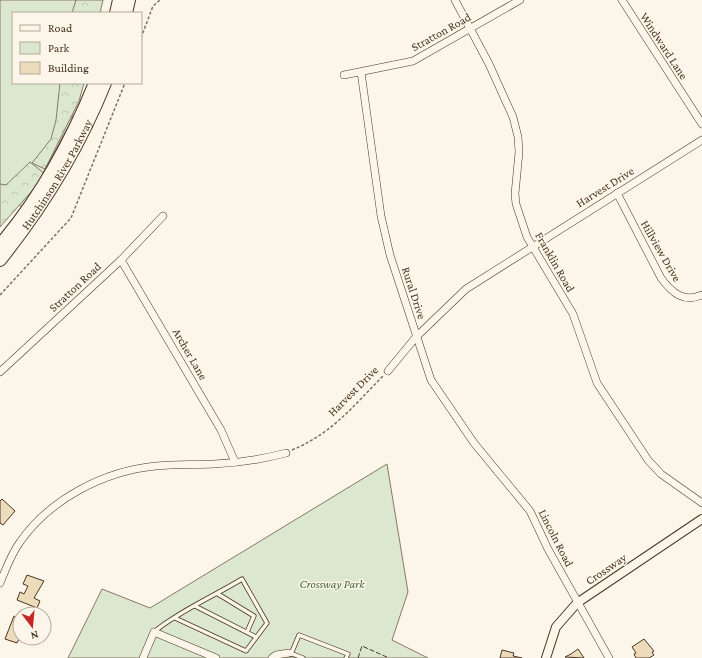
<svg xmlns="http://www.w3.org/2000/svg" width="702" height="658" font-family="'Crimson Pro',serif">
	<defs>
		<pattern id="forest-crowns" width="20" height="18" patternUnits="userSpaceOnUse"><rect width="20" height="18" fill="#dce7d0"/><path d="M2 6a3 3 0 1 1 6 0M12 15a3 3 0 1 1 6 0" fill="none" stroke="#bec7b2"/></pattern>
	</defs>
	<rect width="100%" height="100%" fill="#fbf6e9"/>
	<g fill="#dce7d0" stroke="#887966">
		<polygon points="0,0 76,0 76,13 13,13 13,83 73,83 72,120 24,208 0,194"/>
		<polygon points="387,464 408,592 392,640 428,658 68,658 102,589 150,608"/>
	</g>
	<g fill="url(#forest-crowns)" stroke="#887966">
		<polygon points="76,0 103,0 100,13 72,13"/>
		<polygon points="60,83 84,83 79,101 45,169 32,163 51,139 56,120"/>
		<polygon points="30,162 46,175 0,227 0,184 6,185"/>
	</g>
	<g fill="#ecdcbc" stroke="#4a3520">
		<polygon points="2,499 15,511 3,525 0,523 0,501"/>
		<polygon points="27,575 44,581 34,598 40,601 37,608 17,600 20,592 24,594 28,586 23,584"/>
		<polygon points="14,616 20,619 20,637 17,643 5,639"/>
		<polygon points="644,639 654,651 652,652 654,655 649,658 636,658 634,654 636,653 632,647"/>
		<polygon points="578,649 584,658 565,657 571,654"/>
		<polygon points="502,650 514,653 513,656 522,658 500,658"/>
	</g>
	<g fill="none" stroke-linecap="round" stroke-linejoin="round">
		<defs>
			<g id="service">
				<polyline points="218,594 254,616 247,632"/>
				<polyline points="195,606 256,637"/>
				<path d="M154,632C176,613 216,595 242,579L267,623L246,651L175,618"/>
				<polyline points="290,653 303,658"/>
				<polyline points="291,654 299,635 348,654 346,658"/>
			</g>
			<g id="minor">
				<polyline points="455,0 489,64 513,117 518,137 519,152 515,194 516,204 527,237 573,314 597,383 648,460 661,474 702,503"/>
				<polyline points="622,0 702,124"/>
				<polyline points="361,72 381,216 390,255 431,380 474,443 530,511 548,549 609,658"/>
				<polyline points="344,75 413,61 520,0"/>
				<path d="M617,193L661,278C672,293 684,303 702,295"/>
				<polyline points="121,260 221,430 235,462"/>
				<polyline points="388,371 416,337 466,289 702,140"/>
				<polyline points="0,372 121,260 163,216"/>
				<path d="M0,583C6,569 11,554 20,542C50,499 104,471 156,466C175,464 195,465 214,464C238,463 263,459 286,453"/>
				<polyline points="143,658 154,632 216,658"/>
				<polyline points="272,658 276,655 289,653"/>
			</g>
			<polyline id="tertiary" points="546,658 556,627 577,603 702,519"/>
			<g id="motorway">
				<polyline points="116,13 119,0"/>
				<polyline points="126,13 129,0"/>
				<path d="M0,245C41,197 71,142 95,83"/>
				<path id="s1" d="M0,260C44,205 79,148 105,83"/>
			</g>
		</defs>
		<use href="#service" stroke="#4a3520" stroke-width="5"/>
		<use href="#minor" stroke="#4a3520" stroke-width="8"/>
		<use href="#tertiary" stroke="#4a3520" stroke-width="10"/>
		<use href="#motorway" stroke="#4a3520" stroke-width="14"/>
		<g stroke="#7f6f5c" stroke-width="1.5" stroke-dasharray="3 2" stroke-linecap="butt">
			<polyline points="141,38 153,6 160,0"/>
			<polyline points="0,295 71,218 125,83"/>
			<path d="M292,450C333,433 353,406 384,375"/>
		</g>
		<use href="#service" stroke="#fbf6e9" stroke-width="3.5"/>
		<use href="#minor" stroke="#fbf6e9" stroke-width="7"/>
		<use href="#tertiary" stroke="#fbf6e9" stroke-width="8"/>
		<use href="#motorway" stroke="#fbf6e9" stroke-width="12"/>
		<polyline stroke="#4a3520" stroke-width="1" stroke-dasharray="5 2" stroke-linecap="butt" points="358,658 362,646 389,658"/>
	</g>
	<g text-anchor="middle" stroke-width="3" stroke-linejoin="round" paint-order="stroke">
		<g font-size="12" fill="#4a3520" stroke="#fbf6e9">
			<text transform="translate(441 32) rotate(-29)" y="4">Stratton Road</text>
			<text transform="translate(664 46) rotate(57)" y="4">Windward Lane</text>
			<text dy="4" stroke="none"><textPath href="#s1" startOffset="103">Hutchinson River Parkway</textPath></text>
			<text transform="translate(605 187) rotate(-32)" y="4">Harvest Drive</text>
			<text transform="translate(661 251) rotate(60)" y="4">Hillview Drive</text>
			<text transform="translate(555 262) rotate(60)" y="4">Franklin Road</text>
			<text transform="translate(75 287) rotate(-43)" y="4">Stratton Road</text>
			<text transform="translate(414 293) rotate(72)" y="4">Rural Drive</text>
			<text transform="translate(190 354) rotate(60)" y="4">Archer Lane</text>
			<text transform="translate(353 391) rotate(-45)" y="4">Harvest Drive</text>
			<text transform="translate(556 538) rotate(63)" y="4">Lincoln Road</text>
			<text transform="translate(606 569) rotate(-34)" y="4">Crossway</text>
		</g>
		<g font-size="12" font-style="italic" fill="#436837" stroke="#fbf6e9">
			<text x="332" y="588">Crossway Park</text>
		</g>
	</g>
	<rect x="12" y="12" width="130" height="72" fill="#fbf6e9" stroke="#b4a999"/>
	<rect x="20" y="25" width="20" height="6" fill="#fbf6e9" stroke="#b4a999"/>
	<text x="48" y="32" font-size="12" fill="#4a3520">Road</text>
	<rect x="20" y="42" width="20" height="12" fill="#dce7d0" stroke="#b4a999"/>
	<text x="48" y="52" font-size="12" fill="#4a3520">Park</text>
	<rect x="20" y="62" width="20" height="12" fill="#ecdcbc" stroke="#b4a999"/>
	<text x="48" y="72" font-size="12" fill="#4a3520">Building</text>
	<g transform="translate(32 626) rotate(164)"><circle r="19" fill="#fbf6e9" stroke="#b4a999"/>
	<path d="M0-3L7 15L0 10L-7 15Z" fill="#c62828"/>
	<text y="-6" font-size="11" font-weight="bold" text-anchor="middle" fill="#4a3520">N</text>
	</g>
</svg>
